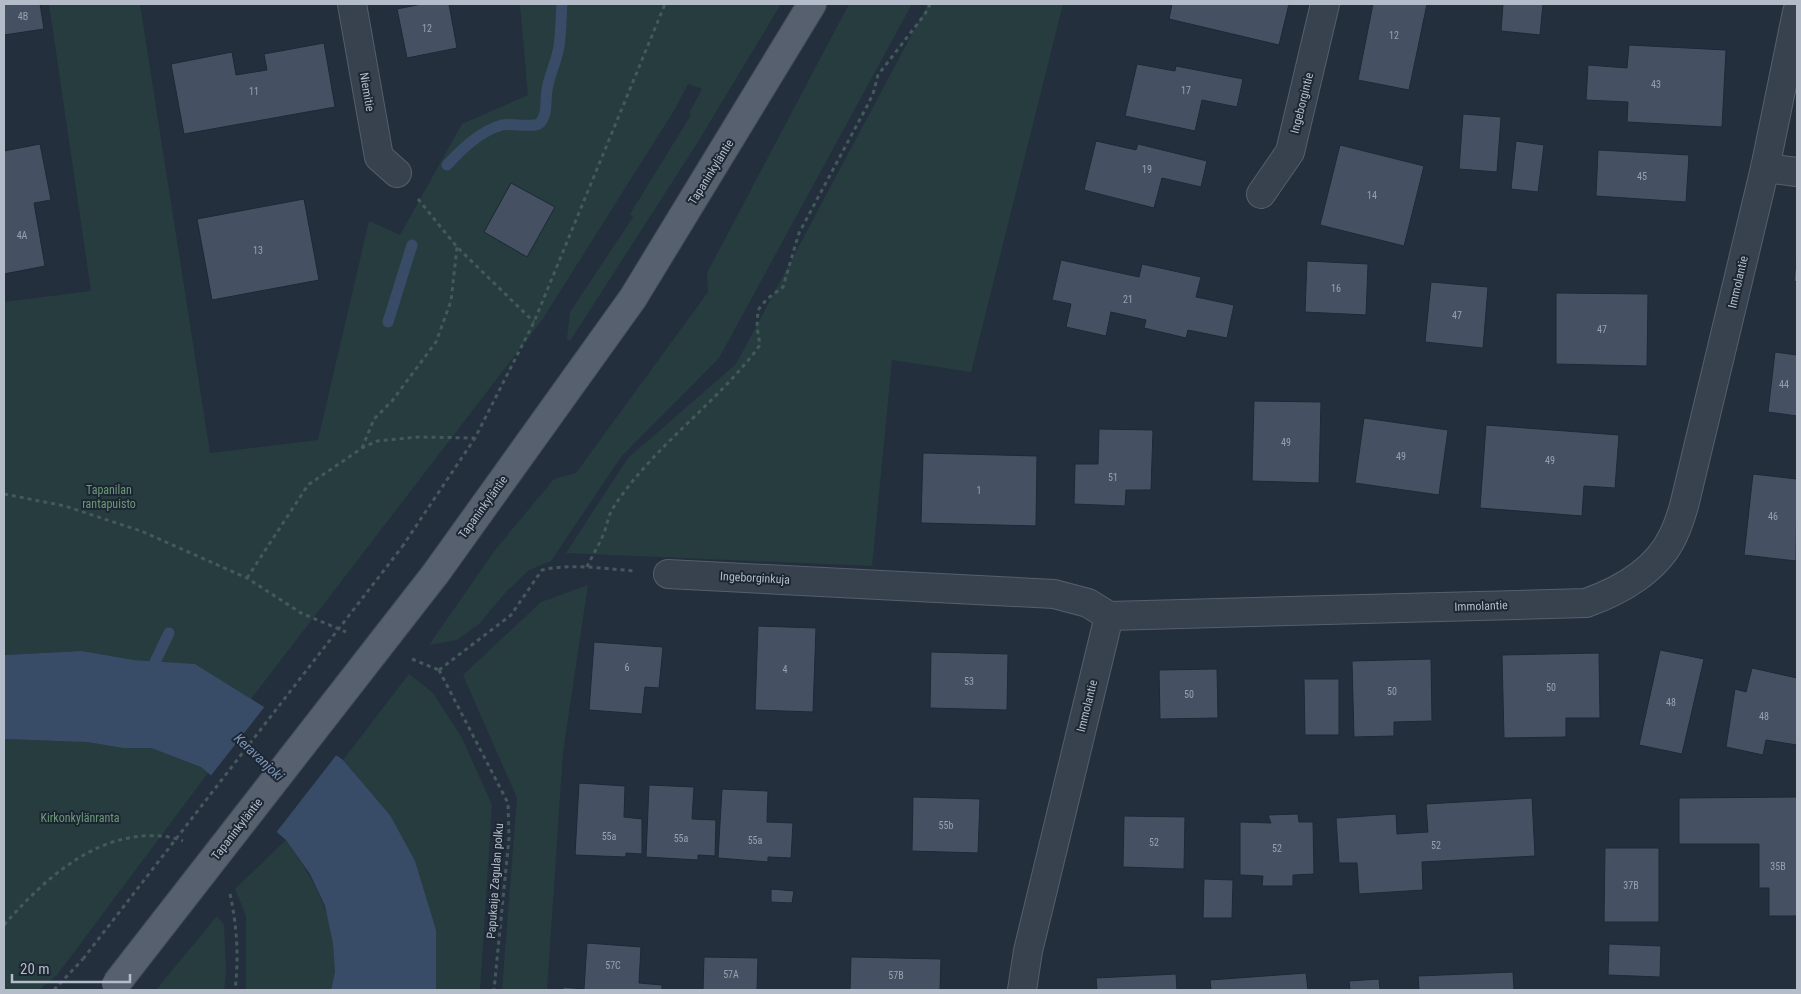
<svg xmlns="http://www.w3.org/2000/svg" width="1801" height="994" font-family="'Roboto Condensed',sans-serif">
	<rect width="100%" height="100%" fill="#242f3e"/>
	<g fill="#263c3f">
		<polygon points="49,4 140,4 210,453 318,440 369,221 400,235 462,124 528,95 520,4 781,4 696,145 570,341 567,339 570,312 633,217 630,214 691,115 689,113 702,89 688,84 675,109 542,320 251,699 195,664 134,660 82,651 4,655 4,302 91,291"/>
		<polygon points="849,4 912,4 719,358 621,457 551,561 529,570 505,593 479,624 457,640 429,645 495,550 554,479 576,473 708,292 707,273"/>
		<polygon points="928,4 1063,4 971,372 892,360 872,566 566,553 628,458 736,364"/>
		<polygon points="588,585 563,752 547,990 502,990 517,798 463,675 541,602"/>
		<polygon points="409,674 433,693 462,738 492,805 480,990 436,990 436,930 390,815 343,760"/>
		<polygon points="4,739 87,742 123,748 151,748 201,767 208,773 57,975 39,990 4,990"/>
		<path d="M286,840C314,879 338,921 335,972C335,978 331,984 331,990H246V916L235,889Z"/>
		<polygon points="217,916 224,925 226,973 224,990 156,990"/>
	</g>
	<polygon fill="#394c67" points="82,651 134,660 195,664 288,722 343,760 390,815 415,861 436,930 436,990 331,990 335,972 333,943 325,906 310,874 286,840 201,767 151,748 123,748 87,742 4,739 4,655"/>
	<polygon fill="#242f3e" points="266,705 338,753 275,834 209,778"/>
	<g fill="none" stroke-linecap="round" stroke-linejoin="round">
		<g stroke="#394c67" stroke-width="11">
			<path d="M447,165C462,149 480,131 502,125C511,123 535,128 540,123C548,114 545,101 547,90C549,75 557,61 559,46C561,32 561,18 562,4"/>
			<polyline points="388,322 412,245"/>
			<polyline points="155,662 169,633"/>
		</g>
	</g>
	<g fill="#455162" stroke="#1f2835">
		<polygon points="4,4 40,4 44,29 4,35"/>
		<polygon points="422,4 449,4 457,48 407,58 397,9"/>
		<polygon points="1172,4 1289,4 1279,45 1169,19"/>
		<polygon points="1373,4 1427,4 1409,90 1358,80"/>
		<polygon points="1503,4 1543,4 1540,35 1501,31"/>
		<polygon points="324,43 335,107 184,134 171,64 232,52 236,75 267,70 264,54"/>
		<polygon points="1629,45 1726,50 1722,127 1627,122 1628,102 1586,100 1588,65 1627,68"/>
		<polygon points="1137,64 1175,71 1176,66 1243,79 1237,107 1202,100 1195,131 1125,116"/>
		<polygon points="1463,114 1501,117 1497,172 1459,169"/>
		<polygon points="1096,141 1136,150 1138,144 1207,161 1201,187 1162,178 1154,208 1084,190"/>
		<polygon points="1516,141 1544,145 1538,192 1511,189"/>
		<polygon points="40,144 51,200 34,203 45,266 4,274 4,151"/>
		<polygon points="1340,145 1424,166 1404,246 1320,225"/>
		<polygon points="1598,150 1689,155 1686,202 1596,196"/>
		<polygon points="511,183 555,207 527,257 484,232"/>
		<polygon points="304,199 319,280 212,300 197,219"/>
		<polygon points="1797,252 1797,282 1794,281"/>
		<polygon points="1061,260 1139,277 1142,264 1201,277 1196,297 1234,305 1227,338 1188,330 1186,338 1144,328 1146,320 1111,312 1106,336 1066,327 1071,304 1052,300"/>
		<polygon points="1307,261 1368,264 1366,315 1305,312"/>
		<polygon points="1431,282 1488,287 1483,348 1425,342"/>
		<polygon points="1556,293 1648,294 1647,366 1556,364"/>
		<polygon points="1775,352 1797,355 1797,416 1768,412"/>
		<polygon points="1254,401 1321,402 1319,483 1252,481"/>
		<polygon points="1364,418 1448,430 1439,495 1355,483"/>
		<polygon points="1486,425 1619,435 1615,488 1584,486 1582,516 1480,508"/>
		<polygon points="1099,429 1153,430 1151,490 1126,490 1125,506 1074,504 1075,464 1098,464"/>
		<polygon points="923,453 1037,456 1036,526 921,523"/>
		<polygon points="1753,474 1797,479 1796,561 1744,555"/>
		<polygon points="758,626 816,628 813,712 755,710"/>
		<polygon points="594,642 663,647 659,688 645,687 642,714 589,710"/>
		<polygon points="1660,650 1704,659 1682,754 1639,745"/>
		<polygon points="931,652 1008,654 1007,710 930,708"/>
		<polygon points="1599,653 1600,718 1566,718 1566,737 1504,738 1502,655"/>
		<polygon points="1431,659 1432,721 1394,722 1394,736 1354,737 1352,661"/>
		<polygon points="1752,668 1797,678 1797,745 1766,740 1763,755 1726,747 1735,689 1746,692"/>
		<polygon points="1217,669 1218,718 1160,719 1159,670"/>
		<polygon points="1304,679 1339,679 1339,735 1305,735"/>
		<polygon points="579,783 625,786 624,817 642,819 642,854 626,853 626,857 575,855"/>
		<polygon points="649,785 694,787 692,819 716,820 715,856 698,855 698,860 646,857"/>
		<polygon points="722,789 768,791 767,822 793,823 791,858 768,857 768,862 718,858"/>
		<polygon points="913,797 980,799 978,853 912,851"/>
		<polygon points="1797,797 1797,916 1769,916 1769,888 1759,888 1759,844 1679,844 1679,798"/>
		<polygon points="1532,798 1535,856 1422,862 1423,890 1359,894 1357,863 1339,863 1336,818 1396,814 1397,834 1428,832 1426,804"/>
		<polygon points="1298,814 1299,822 1313,822 1314,874 1293,875 1293,886 1262,886 1263,876 1240,875 1240,822 1271,823 1268,815"/>
		<polygon points="1124,816 1185,817 1184,869 1123,867"/>
		<polygon points="1605,848 1659,848 1659,922 1604,922"/>
		<polygon points="1204,879 1233,880 1232,918 1203,918"/>
		<polygon points="771,889 794,891 792,903 771,902"/>
		<polygon points="587,943 641,947 639,983 662,985 662,990 563,990 563,987 584,989"/>
		<polygon points="1609,944 1661,946 1660,977 1608,975"/>
		<polygon points="704,957 758,958 757,990 703,990"/>
		<polygon points="851,957 941,959 940,990 850,990"/>
		<polygon points="1513,972 1514,990 1419,990 1418,976"/>
		<polygon points="1306,973 1308,990 1211,990 1210,980"/>
		<polygon points="1176,974 1177,990 1097,990 1096,978"/>
		<polygon points="1379,979 1380,990 1350,990 1349,981"/>
	</g>
	<g fill="none" stroke-linecap="round" stroke-linejoin="round">
		<defs>
			<g id="street">
				<polyline points="352,4 379,157 397,173"/>
				<polyline points="1765,168 1797,172"/>
				<polyline points="1261,194 1290,152 1325,4"/>
				<polyline points="668,574 1054,594 1088,603 1109,616"/>
				<path d="M1022,990L1028,951L1109,616L1586,603C1620,591 1657,570 1673,536C1678,526 1681,516 1684,506L1765,168L1797,12"/>
			</g>
			<polyline id="primary" points="436,573 633,298 812,4"/>
		</defs>
		<use href="#street" stroke="#565f6c" stroke-width="30"/>
		<use href="#primary" stroke="#414a57" stroke-width="30"/>
		<g stroke="#44595c" stroke-width="3" stroke-dasharray="4 4" stroke-linecap="butt">
			<polyline points="418,199 457,247 534,322"/>
			<polyline points="362,448 374,419 392,401 436,342 451,301 457,247"/>
			<polyline points="4,494 65,506 141,531 247,578 301,613 346,632"/>
			<polyline points="402,547 475,438 534,322 665,4"/>
			<path d="M587,567C592,556 599,545 604,533C607,525 608,516 613,508C653,446 717,404 760,345L757,327L758,310L767,299L783,287L799,233L866,108L873,94L878,75L925,14L930,4"/>
			<polyline points="247,578 308,485 362,448 377,441 418,437 474,438"/>
			<polyline points="412,659 439,670"/>
			<polyline points="439,670 508,803 509,838 494,990"/>
			<path d="M439,670L511,615L542,570C572,563 605,569 636,571"/>
			<path d="M230,894C237,925 239,959 235,990"/>
			<path d="M4,925C40,884 85,841 142,836C155,835 171,836 183,841"/>
			<polyline points="54,990 83,959"/>
		</g>
		<use href="#street" stroke="#38414e" stroke-width="28"/>
		<use href="#primary" stroke="#56606e" stroke-width="28"/>
		<defs>
			<polyline id="primary-bridge" points="116,984 436,573"/>
		</defs>
		<use href="#primary-bridge" stroke="#414a57" stroke-width="30" stroke-linecap="butt"/>
		<polyline stroke="#44595c" stroke-width="3" stroke-dasharray="4 4" stroke-linecap="butt" points="83,959 402,547"/>
		<use href="#primary-bridge" stroke="#56606e" stroke-width="28"/>
	</g>
	<g text-anchor="middle" stroke-width="4" stroke-linejoin="round" paint-order="stroke">
		<g font-size="10" fill="#98a1af">
			<text x="23" y="20">4B</text>
			<text x="427" y="32">12</text>
			<text x="1394" y="39">12</text>
			<text x="1656" y="88">43</text>
			<text x="1186" y="94">17</text>
			<text x="254" y="95">11</text>
			<text x="1147" y="173">19</text>
			<text x="1642" y="180">45</text>
			<text x="1372" y="199">14</text>
			<text x="22" y="239">4A</text>
			<text x="258" y="254">13</text>
			<text x="1336" y="292">16</text>
			<text x="1128" y="303">21</text>
			<text x="1457" y="319">47</text>
			<text x="1602" y="333">47</text>
			<text x="1784" y="388">44</text>
			<text x="1286" y="446">49</text>
			<text x="1401" y="460">49</text>
			<text x="1550" y="464">49</text>
			<text x="1113" y="481">51</text>
			<text x="979" y="494">1</text>
			<text x="1773" y="520">46</text>
			<text x="627" y="671">6</text>
			<text x="785" y="673">4</text>
			<text x="969" y="685">53</text>
			<text x="1551" y="691">50</text>
			<text x="1392" y="695">50</text>
			<text x="1189" y="698">50</text>
			<text x="1671" y="706">48</text>
			<text x="1764" y="720">48</text>
			<text x="946" y="829">55b</text>
			<text x="609" y="840">55a</text>
			<text x="681" y="842">55a</text>
			<text x="755" y="844">55a</text>
			<text x="1154" y="846">52</text>
			<text x="1436" y="849">52</text>
			<text x="1277" y="852">52</text>
			<text x="1778" y="870">35B</text>
			<text x="1631" y="889">37B</text>
			<text x="613" y="969">57C</text>
			<text x="731" y="978">57A</text>
			<text x="896" y="979">57B</text>
		</g>
		<g font-size="12" fill="#b4bcc9" stroke="#1d2633">
			<text transform="translate(367 92) rotate(80)" y="4">Niemitie</text>
			<text transform="translate(1302 103) rotate(-76)" y="4">Ingeborgintie</text>
			<text transform="translate(711 172) rotate(-58)" y="4">Tapaninkyläntie</text>
			<text transform="translate(1738 282) rotate(-77)" y="4">Immolantie</text>
			<text transform="translate(483 507) rotate(-54)" y="4">Tapaninkyläntie</text>
			<text transform="translate(755 578) rotate(3)" y="4">Ingeborginkuja</text>
			<text transform="translate(1481 606) rotate(-2)" y="4">Immolantie</text>
			<text transform="translate(1087 706) rotate(-76)" y="4">Immolantie</text>
			<text transform="translate(237 829) rotate(-52)" y="4">Tapaninkyläntie</text>
			<text transform="translate(495 881) rotate(-86)" y="4">Papukaija Zagulan polku</text>
		</g>
		<g font-size="12" fill="#6b9a76" stroke="#1d2633">
			<text x="109" y="494">Tapanilan<tspan x="109" dy="14">rantapuisto</tspan></text>
			<text x="80" y="822">Kirkonkylänranta</text>
		</g>
		<g font-size="14" font-style="italic" fill="#7c92b1" stroke="#1d2633">
			<text transform="translate(259 757) rotate(43)" y="5">Keravanjoki</text>
		</g>
	</g>
	<rect width="1801" height="994" fill="none" stroke="#b4bcc9" stroke-width="10"/>
	<path d="M12 974v8h118v-8" fill="none" stroke="#b4bcc9" stroke-width="2.5"/>
	<text x="20" y="974" font-size="15" fill="#b4bcc9" stroke="#1d2633" stroke-width="4" paint-order="stroke">20 m</text>
</svg>
